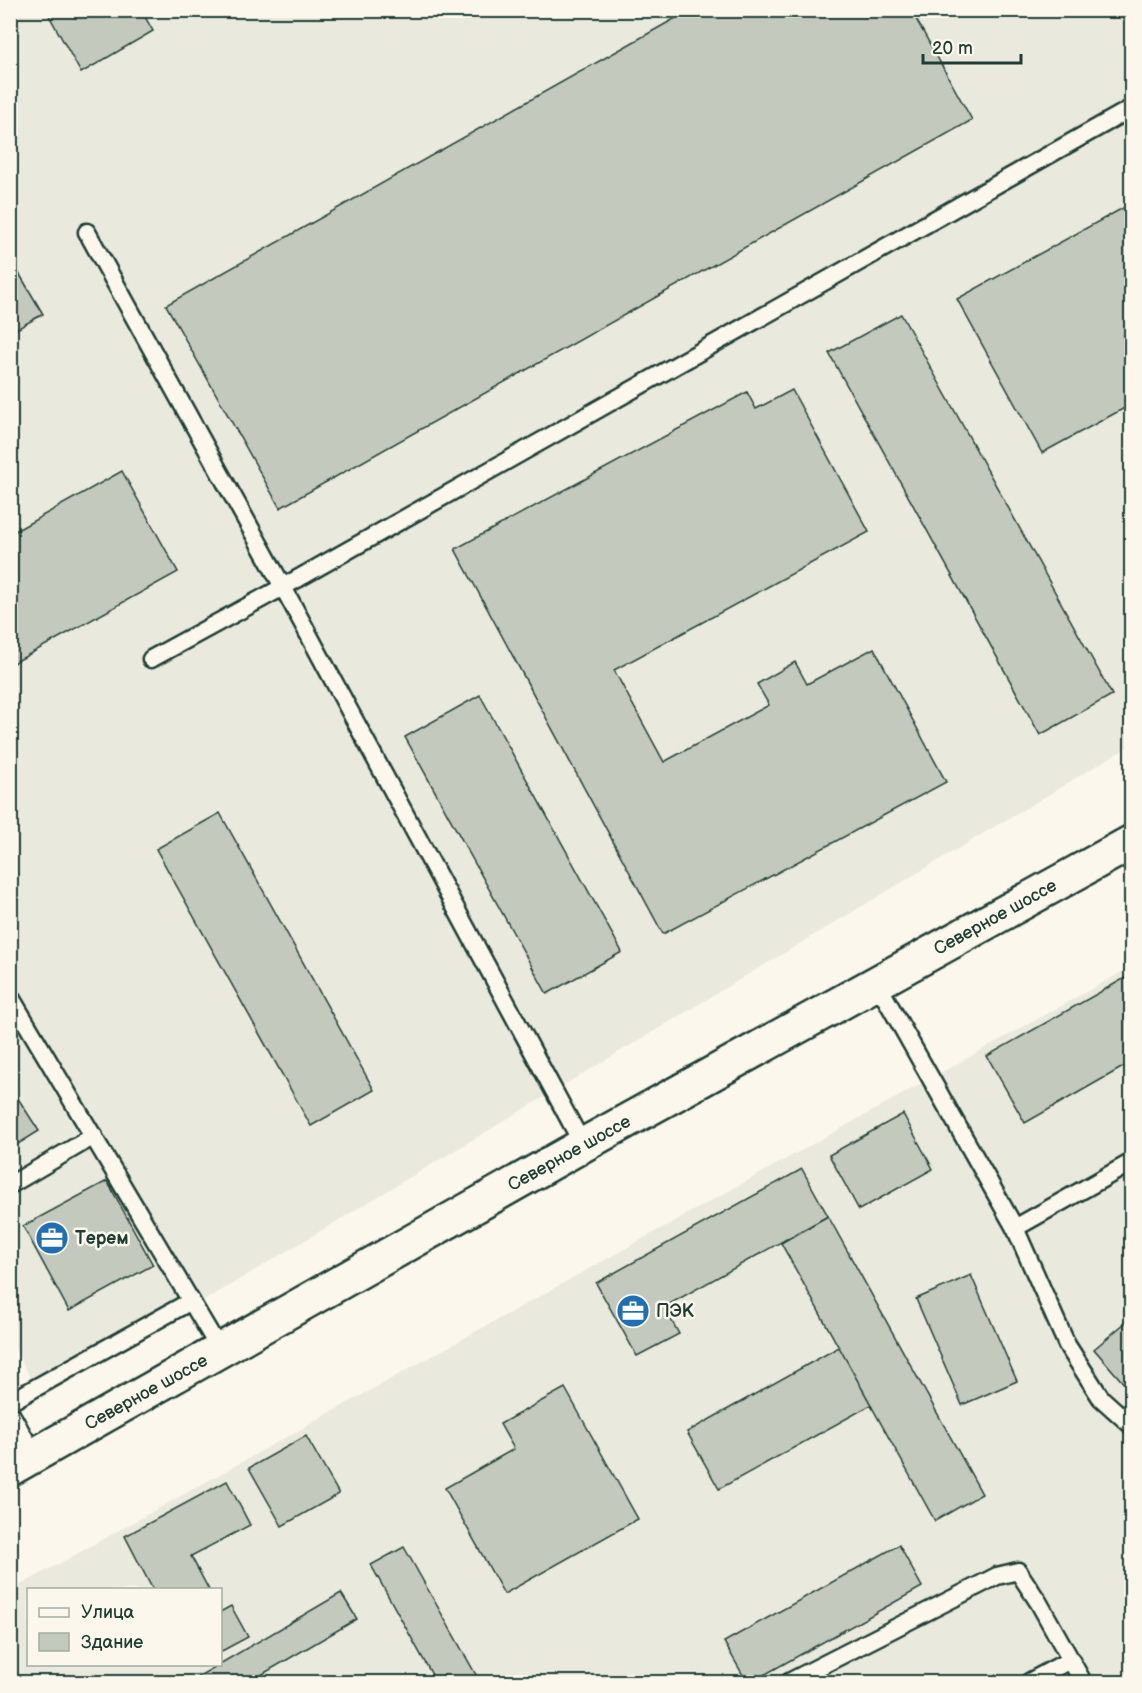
<svg xmlns="http://www.w3.org/2000/svg" width="1142" height="1693" font-family="'Balsamiq Sans',sans-serif">
	<rect width="100%" height="100%" fill="#fbf7ec"/>
	<filter id="ink" filterUnits="userSpaceOnUse"><feTurbulence type="fractalNoise" baseFrequency=".0167" numOctaves="2"/><feDisplacementMap in="SourceGraphic" scale="12" xChannelSelector="R" yChannelSelector="G"/><feConvolveMatrix kernelMatrix="1 2 1 2 8 2 1 2 1" color-interpolation-filters="sRGB"/></filter>
	<g filter="url(#ink)">
		<g fill="#eae9de" fill-rule="evenodd">
			<polygon points="10,11 1132,11 1131,745 42,1398 10,1341"/>
			<path d="M1131,967V1682H11L10,1591ZM28,1590H220V1664H28Z"/>
		</g>
		<g fill="#c4c9be" stroke="#1f3d34" stroke-width="1.5">
			<polygon points="46,10 141,10 153,31 81,73"/>
			<polygon points="690,10 911,10 972,120 280,508 166,305"/>
			<polygon points="1132,203 1132,404 1042,453 957,299"/>
			<polygon points="13,263 43,314 10,333 10,264"/>
			<polygon points="901,314 1112,695 1040,735 829,353"/>
			<polygon points="792,390 869,532 614,670 664,762 769,705 757,684 795,662 807,684 874,648 946,782 663,934 455,549 747,392 756,409"/>
			<polygon points="122,471 178,572 10,665 10,534"/>
			<polygon points="480,695 622,952 547,994 405,737"/>
			<polygon points="220,813 374,1090 311,1126 156,849"/>
			<polygon points="1132,974 1132,1062 1025,1123 987,1056"/>
			<polygon points="10,1086 39,1131 10,1149"/>
			<polygon points="903,1114 933,1169 859,1210 829,1155"/>
			<polygon points="802,1169 828,1216 664,1307 679,1334 637,1356 596,1283"/>
			<polygon points="107,1181 153,1265 69,1311 23,1226"/>
			<polygon points="828,1216 982,1494 935,1521 781,1243"/>
			<polygon points="971,1275 1017,1381 962,1405 916,1299"/>
			<polygon points="1132,1317 1132,1393 1094,1349"/>
			<polygon points="839,1347 871,1405 719,1489 687,1432"/>
			<polygon points="565,1388 638,1519 504,1594 445,1488 514,1449 500,1424"/>
			<polygon points="306,1436 339,1494 282,1526 249,1468"/>
			<polygon points="227,1481 250,1525 191,1556 209,1590 153,1590 125,1536"/>
			<polygon points="899,1545 922,1587 751,1682 747,1682 724,1642"/>
			<polygon points="404,1547 480,1682 436,1682 371,1565"/>
			<polygon points="341,1593 357,1619 249,1682 189,1682"/>
			<polygon points="231,1606 248,1637 220,1652 220,1612"/>
		</g>
		<g fill="none" stroke-linecap="round" stroke-linejoin="round">
			<defs>
				<g id="service">
					<polyline points="87,232 283,587 583,1145"/>
					<polyline points="151,659 283,587 1132,108"/>
					<polyline points="877,983 1015,1228 1132,1162"/>
					<polyline points="10,996 220,1350"/>
					<polyline points="10,1185 94,1136"/>
					<polyline points="1015,1228 1067,1345 1101,1398 1132,1426"/>
					<polyline points="10,1402 191,1301"/>
					<polyline points="10,1412 34,1455"/>
					<polyline points="789,1682 997,1576 1018,1571 1039,1603 1083,1682"/>
					<polyline points="1029,1682 1070,1660"/>
				</g>
				<polyline id="secondary" points="10,1469 583,1145 1132,842"/>
			</defs>
			<use href="#service" stroke="#1f3d34" stroke-width="21"/>
			<use href="#secondary" stroke="#1f3d34" stroke-width="38"/>
			<use href="#service" stroke="#fbf7ec" stroke-width="16"/>
			<use href="#secondary" stroke="#fbf7ec" stroke-width="33"/>
		</g>
	</g>
	<defs>
		<symbol id="office-disc" viewBox="-11 -11 22 22"><circle r="9.5" fill="#1f6fb2" stroke="#fbf7ec"/><path d="M-6-3h4V-5.5h4V-3h4V5H-6ZM-1-4.5V-3h2v-1.5ZM-6 0V1H6V0Z" fill="#fff"/></symbol>
	</defs>
	<g fill-rule="evenodd">
		<use href="#office-disc" x="33" y="1219" width="38" height="38"/>
		<use href="#office-disc" x="614" y="1292" width="38" height="38"/>
	</g>
	<g text-anchor="middle" stroke-width="5" stroke-linejoin="round" paint-order="stroke">
		<g font-size="18" fill="#1f3d34" stroke="#fbf7ec">
			<text transform="translate(995 917) rotate(-29)" y="6">Северное шоссе</text>
			<text transform="translate(569 1153) rotate(-29)" y="6">Северное шоссе</text>
			<text transform="translate(146 1392) rotate(-29)" y="6">Северное шоссе</text>
		</g>
		<g font-size="18" font-weight="bold" fill="#1f3d34" stroke="#fbf7ec" text-anchor="start">
			<text x="75" y="1244">Терем</text>
			<text x="656" y="1317">ПЭК</text>
		</g>
	</g>
	<rect width="1142" height="1693" fill="none" stroke="#fbf7ec" stroke-width="36"/>
	<rect x="18" y="18" width="1106" height="1657" fill="none" stroke="#1f3d34" stroke-width="2" filter="url(#ink)"/>
	<rect x="27" y="1588" width="195" height="78" fill="#fbf7ec" stroke="#a3ada2" stroke-width="1.5"/>
	<rect x="39" y="1608" width="30" height="9" fill="#fbf7ec" stroke="#a3ada2" stroke-width="1.5"/>
	<text x="81" y="1618" font-size="18" fill="#1f3d34">Улица</text>
	<rect x="39" y="1633" width="30" height="18" fill="#c4c9be" stroke="#a3ada2" stroke-width="1.5"/>
	<text x="81" y="1648" font-size="18" fill="#1f3d34">Здание</text>
	<path d="M923 54v9h98v-9" fill="none" stroke="#1f3d34" stroke-width="3"/>
	<text x="932" y="54" font-size="18" fill="#1f3d34" stroke="#fbf7ec" stroke-width="4.5" paint-order="stroke">20 m</text>
</svg>
